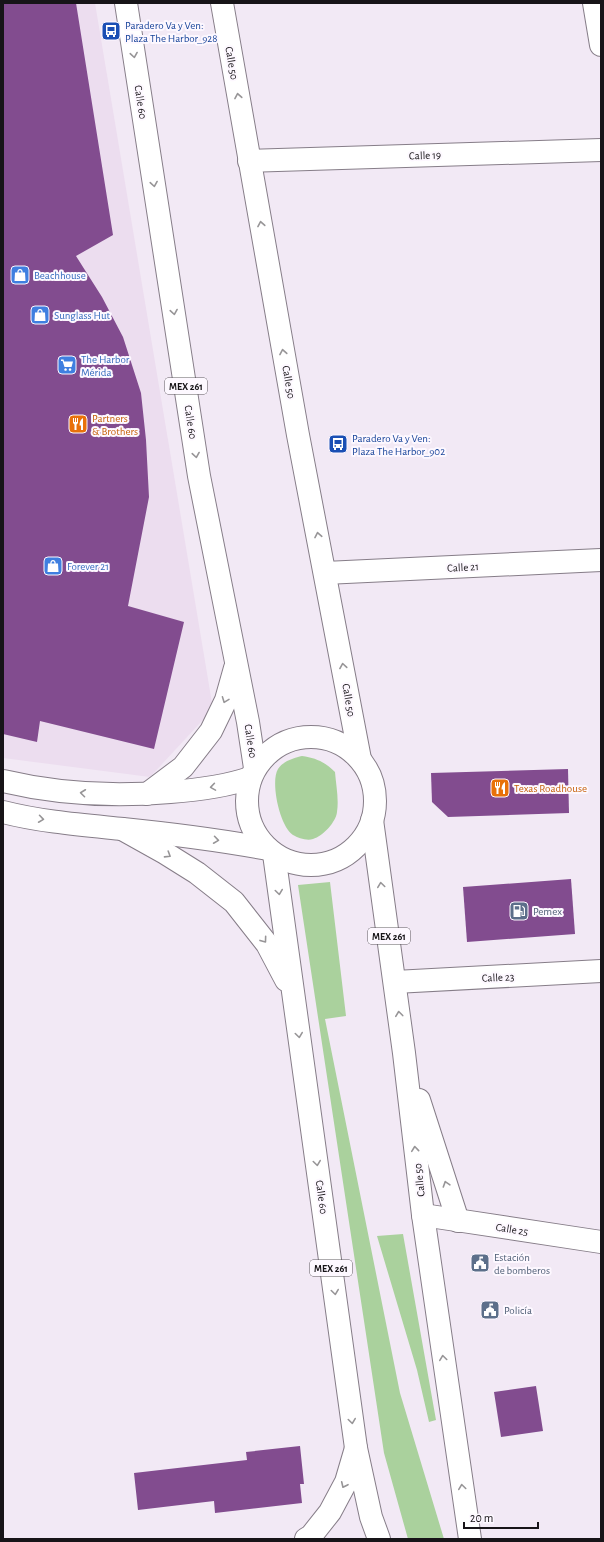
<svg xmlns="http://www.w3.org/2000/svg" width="604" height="1542" font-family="'Alegreya Sans',sans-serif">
	<rect width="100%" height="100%" fill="#f2e9f5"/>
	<polygon fill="#ecddef" points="3,3 95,3 213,709 150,777 3,758"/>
	<g fill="#aad19d">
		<path d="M302,756C316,758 325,762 335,772C336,785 339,799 337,812C336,822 323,836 313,839C307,841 298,838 293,835C280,827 270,782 278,769C283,761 294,758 302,756Z"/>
		<polygon points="330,882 346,1016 325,1019 400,1393 444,1539 408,1539 384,1453 298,885"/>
		<polygon points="403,1234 436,1420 429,1422 417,1370 377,1236"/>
	</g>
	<g fill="#824c8f">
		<polygon points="3,3 76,3 113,235 76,256 102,297 123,337 141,393 146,440 149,497 128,606 184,622 154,749 40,721 37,742 3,734"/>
		<polygon points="568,769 569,813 448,817 432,802 431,773"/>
		<polygon points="571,879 575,934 467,942 463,887"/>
		<polygon points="536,1386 543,1431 501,1437 494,1392"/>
		<polygon points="300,1446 304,1484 300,1484 302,1503 215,1513 214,1501 138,1510 134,1473 247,1460 246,1452"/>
	</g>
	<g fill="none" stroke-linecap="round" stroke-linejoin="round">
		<defs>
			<g id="minor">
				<polyline points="594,3 601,45"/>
				<polyline points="249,161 601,150"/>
				<polyline points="325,573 601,560"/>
				<path d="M3,781C58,794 114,797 170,792C197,790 224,787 250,778"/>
				<path d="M3,812C42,822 83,825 123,829C172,834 220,840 268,849"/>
				<polyline points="395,982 601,971"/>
				<polyline points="423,1215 601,1242"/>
				<polyline points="306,1539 311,1536 330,1512 346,1482 356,1448"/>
			</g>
			<g id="major">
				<polyline points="126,3 199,476 248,722 255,768"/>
				<polyline points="222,3 298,435 360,759"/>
				<circle cx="311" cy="801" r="64"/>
				<polyline points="147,794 183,767 211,731 226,700 235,668"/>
				<polyline points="372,820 404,1053 423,1215 470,1539"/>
				<polyline points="122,829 165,853 197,873 234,902 267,944 286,980"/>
				<polyline points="274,854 356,1448 371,1517 379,1539"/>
				<polyline points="419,1100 458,1221"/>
			</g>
		</defs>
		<use href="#minor" stroke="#867d88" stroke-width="24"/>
		<use href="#major" stroke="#867d88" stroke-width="24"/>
		<use href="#minor" stroke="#fff" stroke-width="22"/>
		<use href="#major" stroke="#fff" stroke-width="22"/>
	</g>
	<defs><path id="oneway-chevron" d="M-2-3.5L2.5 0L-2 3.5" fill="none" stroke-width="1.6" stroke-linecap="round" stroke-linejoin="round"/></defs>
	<g stroke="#979597">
		<use href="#oneway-chevron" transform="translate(134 55) rotate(81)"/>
		<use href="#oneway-chevron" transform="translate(238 96) rotate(-100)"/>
		<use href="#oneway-chevron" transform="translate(154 184) rotate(81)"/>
		<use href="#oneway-chevron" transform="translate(261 224) rotate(-100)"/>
		<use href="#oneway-chevron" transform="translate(174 312) rotate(81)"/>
		<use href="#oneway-chevron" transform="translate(283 352) rotate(-100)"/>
		<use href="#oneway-chevron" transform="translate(196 455) rotate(81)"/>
		<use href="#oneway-chevron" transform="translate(318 535) rotate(-101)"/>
		<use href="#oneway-chevron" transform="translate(343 666) rotate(-99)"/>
		<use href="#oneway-chevron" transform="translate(225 700) rotate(111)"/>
		<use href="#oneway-chevron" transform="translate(213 787) rotate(171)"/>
		<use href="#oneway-chevron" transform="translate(83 793) rotate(-173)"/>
		<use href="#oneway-chevron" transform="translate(41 819) rotate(8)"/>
		<use href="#oneway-chevron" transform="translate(216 840) rotate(8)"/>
		<use href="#oneway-chevron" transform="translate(168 855) rotate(32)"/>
		<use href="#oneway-chevron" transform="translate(381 885) rotate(-98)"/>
		<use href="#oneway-chevron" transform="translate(279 892) rotate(82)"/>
		<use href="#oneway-chevron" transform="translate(264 940) rotate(54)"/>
		<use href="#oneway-chevron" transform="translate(399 1014) rotate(-97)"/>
		<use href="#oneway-chevron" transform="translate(299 1035) rotate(82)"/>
		<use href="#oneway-chevron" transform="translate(415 1149) rotate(-96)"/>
		<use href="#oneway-chevron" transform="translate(317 1163) rotate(82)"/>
		<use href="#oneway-chevron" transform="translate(446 1184) rotate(-108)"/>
		<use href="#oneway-chevron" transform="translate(335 1292) rotate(82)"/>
		<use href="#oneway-chevron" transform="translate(443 1358) rotate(-98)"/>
		<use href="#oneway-chevron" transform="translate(352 1421) rotate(82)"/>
		<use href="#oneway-chevron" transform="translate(344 1485) rotate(115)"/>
		<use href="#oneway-chevron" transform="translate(462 1487) rotate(-98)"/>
	</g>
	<defs>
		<symbol id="bus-square" viewBox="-11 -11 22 22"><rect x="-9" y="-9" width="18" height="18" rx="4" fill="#1a4fb4" stroke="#fdf8ff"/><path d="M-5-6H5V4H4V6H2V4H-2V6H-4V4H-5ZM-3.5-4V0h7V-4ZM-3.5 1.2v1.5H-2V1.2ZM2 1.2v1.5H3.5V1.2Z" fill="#fff"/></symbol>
		<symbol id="shop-square" viewBox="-11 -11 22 22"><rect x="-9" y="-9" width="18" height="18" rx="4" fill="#3f7fe0" stroke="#fdf8ff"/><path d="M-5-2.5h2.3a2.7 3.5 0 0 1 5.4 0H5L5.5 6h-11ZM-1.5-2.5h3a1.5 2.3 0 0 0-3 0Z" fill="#fff"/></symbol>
		<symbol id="supermarket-square" viewBox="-11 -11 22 22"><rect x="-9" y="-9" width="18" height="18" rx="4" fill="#3f7fe0" stroke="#fdf8ff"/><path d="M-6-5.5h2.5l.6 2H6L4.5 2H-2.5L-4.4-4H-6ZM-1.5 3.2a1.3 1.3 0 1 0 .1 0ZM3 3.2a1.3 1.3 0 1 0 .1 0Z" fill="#fff"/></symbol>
		<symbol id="restaurant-square" viewBox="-11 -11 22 22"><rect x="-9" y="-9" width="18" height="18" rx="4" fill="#e8710a" stroke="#fdf8ff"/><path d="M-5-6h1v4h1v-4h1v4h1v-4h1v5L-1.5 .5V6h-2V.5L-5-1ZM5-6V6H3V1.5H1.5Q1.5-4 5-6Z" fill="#fff"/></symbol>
		<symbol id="fuel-square" viewBox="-11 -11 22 22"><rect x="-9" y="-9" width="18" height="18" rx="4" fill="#5c6f8a" stroke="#fdf8ff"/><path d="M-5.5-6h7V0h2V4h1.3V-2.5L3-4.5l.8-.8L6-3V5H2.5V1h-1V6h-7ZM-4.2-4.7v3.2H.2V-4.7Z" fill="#fff"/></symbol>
		<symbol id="civic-square" viewBox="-11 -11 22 22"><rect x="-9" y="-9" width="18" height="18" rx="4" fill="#5c6f8a" stroke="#fdf8ff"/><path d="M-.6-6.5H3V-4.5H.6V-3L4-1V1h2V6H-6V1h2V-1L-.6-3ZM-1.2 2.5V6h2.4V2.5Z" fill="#fff"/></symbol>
	</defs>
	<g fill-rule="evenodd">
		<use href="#bus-square" x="100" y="20" width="22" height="22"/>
		<use href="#shop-square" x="9" y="264" width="22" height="22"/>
		<use href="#shop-square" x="29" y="304" width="22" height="22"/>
		<use href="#supermarket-square" x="56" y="354" width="22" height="22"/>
		<use href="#restaurant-square" x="67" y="413" width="22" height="22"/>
		<use href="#bus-square" x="327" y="433" width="22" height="22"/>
		<use href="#shop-square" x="42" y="555" width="22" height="22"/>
		<use href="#restaurant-square" x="489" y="777" width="22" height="22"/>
		<use href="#fuel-square" x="508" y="900" width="22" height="22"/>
		<use href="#civic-square" x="469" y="1252" width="22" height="22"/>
		<use href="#civic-square" x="479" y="1299" width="22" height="22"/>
	</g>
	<g text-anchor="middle" stroke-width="4" stroke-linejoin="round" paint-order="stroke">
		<g fill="#fdf8ff" stroke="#5c585d" stroke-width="1">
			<rect x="165" y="378" width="42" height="16" rx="3"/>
			<rect x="368" y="928" width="42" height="16" rx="3"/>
			<rect x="310" y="1260" width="42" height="16" rx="3"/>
		</g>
		<g font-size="10" font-weight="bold" fill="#171418">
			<text x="186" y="390">MEX 261</text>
			<text x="389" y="940">MEX 261</text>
			<text x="331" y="1272">MEX 261</text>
		</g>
		<g font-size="11" fill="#164399" stroke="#fdf8ff" text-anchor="start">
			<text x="125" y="29">Paradero Va y Ven:<tspan x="125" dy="13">Plaza The Harbor_928</tspan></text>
			<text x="352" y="442">Paradero Va y Ven:<tspan x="352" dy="13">Plaza The Harbor_902</tspan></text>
		</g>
		<g font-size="11" fill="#171418" stroke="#fdf8ff">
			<text transform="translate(232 63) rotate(80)" y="4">Calle 50</text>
			<text transform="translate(141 102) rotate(81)" y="4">Calle 60</text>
			<text transform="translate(425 155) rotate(-2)" y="4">Calle 19</text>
			<text transform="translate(289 382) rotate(80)" y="4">Calle 50</text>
			<text transform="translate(191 422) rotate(81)" y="4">Calle 60</text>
			<text transform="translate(463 567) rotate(-3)" y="4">Calle 21</text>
			<text transform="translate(349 700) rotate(80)" y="4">Calle 50</text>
			<text transform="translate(251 741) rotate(81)" y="4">Calle 60</text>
			<text transform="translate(498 977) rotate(-3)" y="4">Calle 23</text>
			<text transform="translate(419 1180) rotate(-96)" y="4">Calle 50</text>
			<text transform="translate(322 1197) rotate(82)" y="4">Calle 60</text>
			<text transform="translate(512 1229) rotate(9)" y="4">Calle 25</text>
		</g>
		<g font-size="11" fill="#366cbe" stroke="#fdf8ff" text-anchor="start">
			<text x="34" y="279">Beachhouse</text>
			<text x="54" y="319">Sunglass Hut</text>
			<text x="81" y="363">The Harbor<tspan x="81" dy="13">Mérida</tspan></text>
			<text x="67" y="570">Forever 21</text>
		</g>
		<g font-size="11" fill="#c56008" stroke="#fdf8ff" text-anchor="start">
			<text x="92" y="422">Partners<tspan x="92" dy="13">&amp; Brothers</tspan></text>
			<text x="514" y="792">Texas Roadhouse</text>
		</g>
		<g font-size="11" fill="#4e5e75" stroke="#fdf8ff" text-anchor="start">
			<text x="533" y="915">Pemex</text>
			<text x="494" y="1261">Estación<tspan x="494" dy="13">de bomberos</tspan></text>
			<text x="504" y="1314">Policía</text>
		</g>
	</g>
	<rect width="604" height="1542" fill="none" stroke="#171418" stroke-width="8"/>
	<path d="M464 1522v6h74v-6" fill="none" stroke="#171418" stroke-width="2"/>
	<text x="470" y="1522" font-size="12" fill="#171418" stroke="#fdf8ff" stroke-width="3" paint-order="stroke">20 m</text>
</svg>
